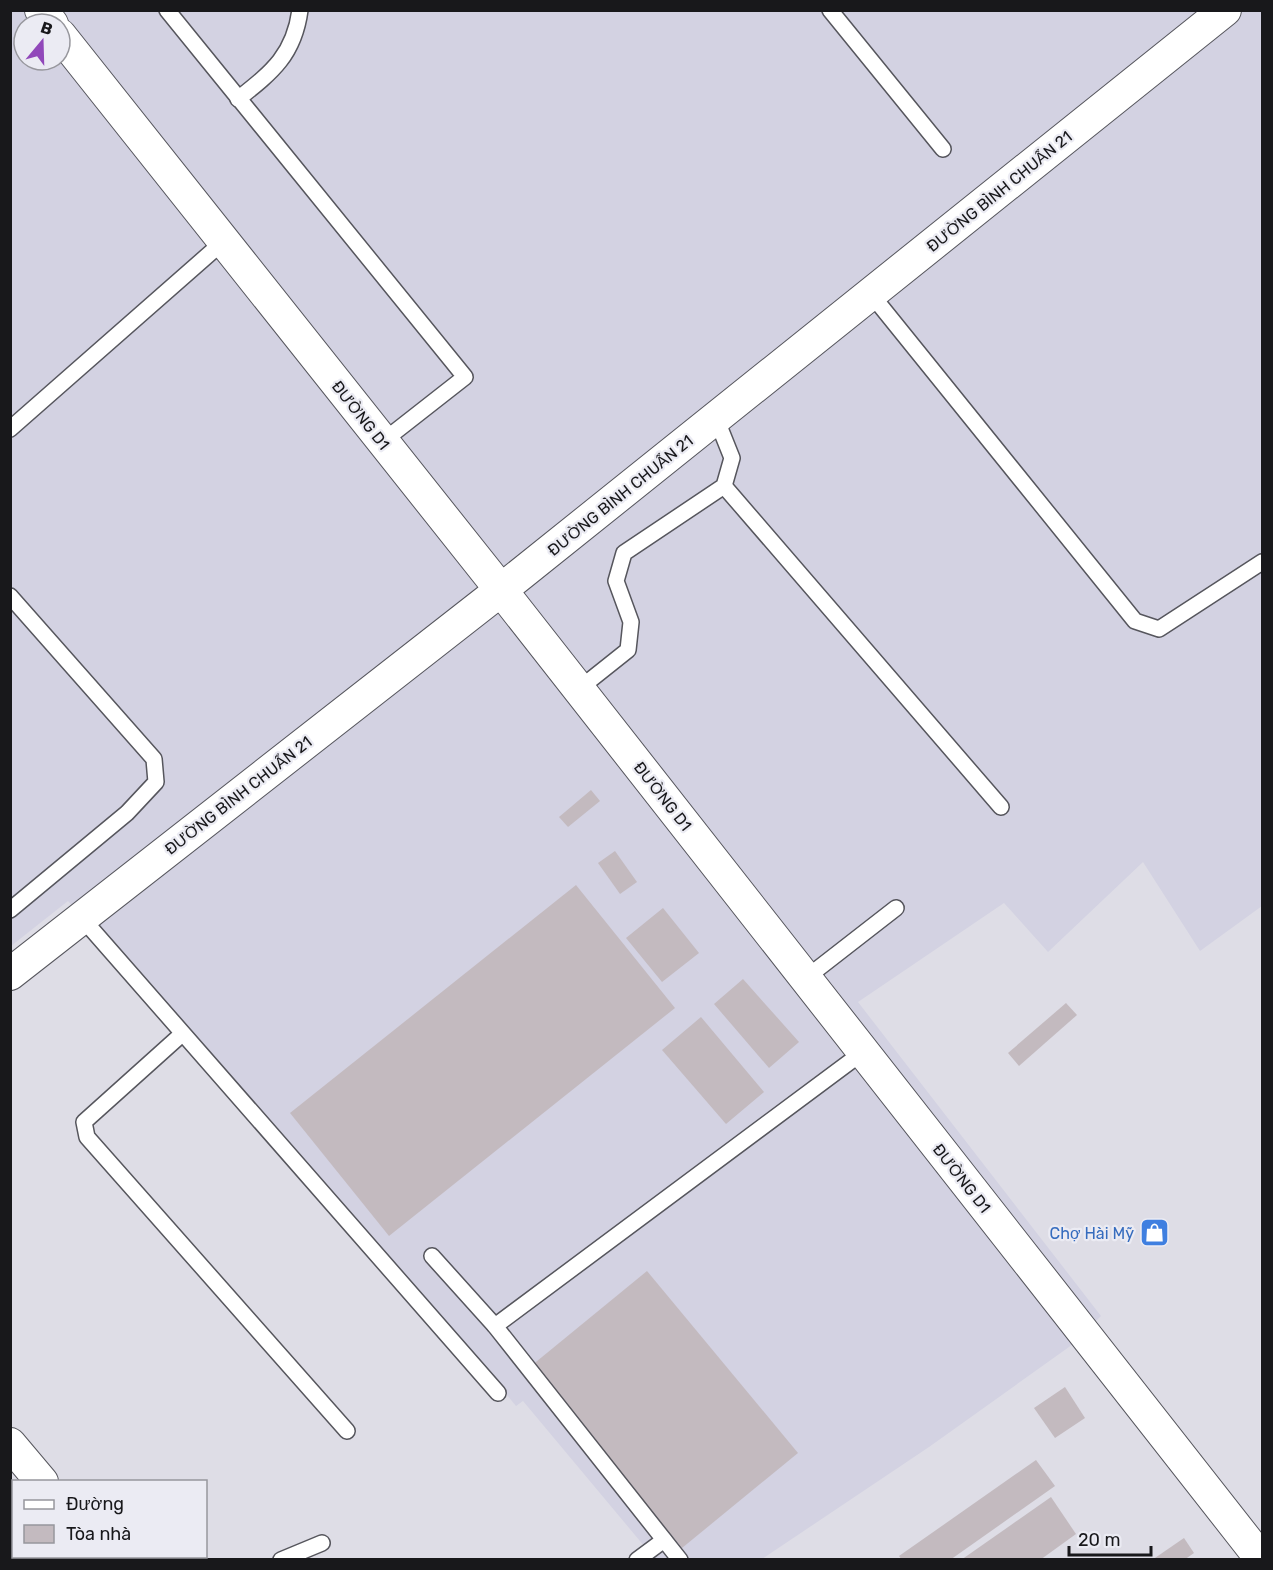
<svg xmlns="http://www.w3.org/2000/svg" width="1273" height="1570" font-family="Rubik,sans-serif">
	<rect width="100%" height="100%" fill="#dedde6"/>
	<path fill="#d3d2e2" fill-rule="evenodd" d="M11,11H1262V906L1200,951L1143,862L1048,952L1004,903L858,1002L1101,1316L1069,1347L929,1447L762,1559H655L523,1401L516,1406L475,1356L68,901L11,946ZM24,24H60V60H24Z"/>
	<g fill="#c3babf">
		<polygon points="591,790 600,801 568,827 559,817"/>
		<polygon points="615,851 637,882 620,894 598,863"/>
		<polygon points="576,885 675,1008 389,1236 290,1113"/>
		<polygon points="663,908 699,953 662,982 626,938"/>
		<polygon points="743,979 799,1042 769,1068 714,1004"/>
		<polygon points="1066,1003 1077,1015 1019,1066 1008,1053"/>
		<polygon points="701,1017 764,1092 726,1124 662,1050"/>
		<polygon points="647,1271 798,1453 682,1548 531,1366"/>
		<polygon points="1065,1387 1085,1418 1055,1438 1034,1408"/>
		<polygon points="1036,1460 1055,1486 950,1560 902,1560 899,1556"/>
		<polygon points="1051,1497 1076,1534 1040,1560 961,1560"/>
		<polygon points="1184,1538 1194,1553 1184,1560 1152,1560"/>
	</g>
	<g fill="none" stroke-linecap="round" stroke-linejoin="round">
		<defs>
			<g id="service">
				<polyline points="167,10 465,377 382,442"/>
				<polyline points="830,10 943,149"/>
				<path d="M238,99C272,72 294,55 300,10"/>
				<polyline points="871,294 1135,621 1159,629 1262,562"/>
				<polyline points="10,429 224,241"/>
				<polyline points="724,486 1001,807"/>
				<polyline points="10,596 154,759 156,782 127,813 10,910"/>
				<polyline points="579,689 628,650 631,622 616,581 624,553 724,486 732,458 716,418"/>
				<polyline points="81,917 498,1393"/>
				<polyline points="806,978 896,908"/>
				<polyline points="182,1034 84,1122 87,1137 347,1431"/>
				<polyline points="432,1256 495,1326 680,1560"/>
				<polyline points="495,1326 863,1052"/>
				<polyline points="281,1560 322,1543"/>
				<polyline points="637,1560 664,1540"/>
			</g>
			<g id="minor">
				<polyline points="41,10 52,24"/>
				<polyline points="60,35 501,590 1262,1560"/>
				<polyline points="10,974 501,590 1225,10"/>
				<polyline points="10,1444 42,1482"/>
				<polyline points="104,1556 107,1560"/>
			</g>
		</defs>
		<use href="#service" stroke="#56565d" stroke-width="18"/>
		<use href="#minor" stroke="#56565d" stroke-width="34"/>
		<use href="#service" stroke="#fff" stroke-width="15"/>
		<use href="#minor" stroke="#fff" stroke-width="32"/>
	</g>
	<defs>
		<symbol id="shop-square" viewBox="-11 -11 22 22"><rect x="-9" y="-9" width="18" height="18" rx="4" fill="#3f7fe0" stroke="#ebebf3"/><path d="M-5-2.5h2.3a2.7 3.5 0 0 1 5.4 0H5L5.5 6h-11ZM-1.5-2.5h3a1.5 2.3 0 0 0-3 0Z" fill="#fff"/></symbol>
	</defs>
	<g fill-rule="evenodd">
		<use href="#shop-square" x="1138" y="1216" width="33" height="33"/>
	</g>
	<g text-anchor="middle" stroke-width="4.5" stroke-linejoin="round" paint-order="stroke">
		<g font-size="16" fill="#18181b" stroke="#ebebf3">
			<text transform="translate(999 191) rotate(-39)" y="6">ĐƯỜNG BÌNH CHUẨN 21</text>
			<text transform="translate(361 415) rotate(52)" y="6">ĐƯỜNG D1</text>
			<text transform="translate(620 495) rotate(-39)" y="6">ĐƯỜNG BÌNH CHUẨN 21</text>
			<text transform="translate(238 795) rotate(-38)" y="6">ĐƯỜNG BÌNH CHUẨN 21</text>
			<text transform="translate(663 796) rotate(52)" y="6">ĐƯỜNG D1</text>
			<text transform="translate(962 1178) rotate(52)" y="6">ĐƯỜNG D1</text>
		</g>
		<g font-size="16" fill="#366cbe" stroke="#ebebf3" text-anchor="end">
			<text x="1134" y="1239">Chợ Hài Mỹ</text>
		</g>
	</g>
	<rect width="1273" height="1570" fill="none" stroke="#18181b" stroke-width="24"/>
	<rect x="12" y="1480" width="195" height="78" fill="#ebebf3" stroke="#97979d" stroke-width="1.5"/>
	<rect x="24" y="1500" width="30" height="9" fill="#ffffff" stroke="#97979d" stroke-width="1.5"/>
	<text x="66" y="1510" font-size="18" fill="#18181b">Đường</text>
	<rect x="24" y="1525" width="30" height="18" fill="#c3babf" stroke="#97979d" stroke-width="1.5"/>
	<text x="66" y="1540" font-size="18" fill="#18181b">Tòa nhà</text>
	<g transform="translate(42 42) rotate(19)"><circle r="28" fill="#ebebf3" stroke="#97979d" stroke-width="1.5"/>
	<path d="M0-4.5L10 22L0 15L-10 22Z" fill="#9148ba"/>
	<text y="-9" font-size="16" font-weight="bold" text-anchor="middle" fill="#18181b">B</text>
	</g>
	<path d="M1069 1546v9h82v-9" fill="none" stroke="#18181b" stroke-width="3"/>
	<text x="1078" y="1546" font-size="18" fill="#18181b" stroke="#ebebf3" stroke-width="4.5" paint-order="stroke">20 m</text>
</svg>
